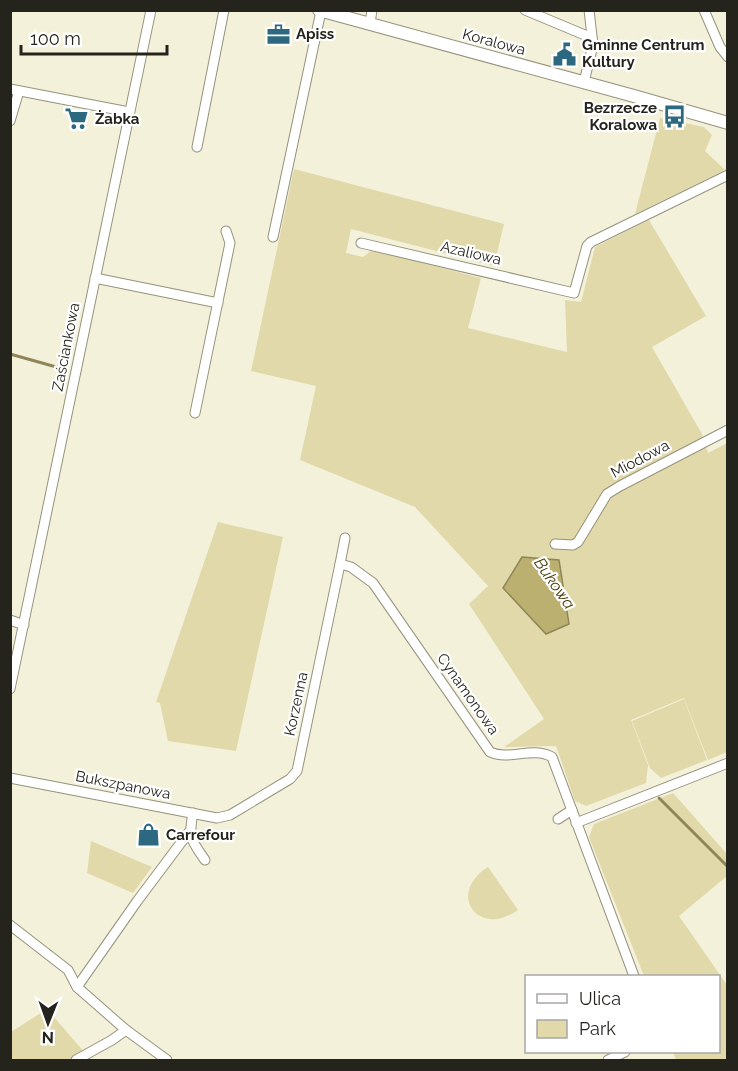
<svg xmlns="http://www.w3.org/2000/svg" width="738" height="1071" font-family="Raleway,sans-serif">
	<rect width="100%" height="100%" fill="#f4f1db"/>
	<g fill="#e1d9a9">
		<polygon points="660,118 704,127 712,135 705,151 725,170 635,214"/>
		<polygon points="294,169 504,224 494,266 351,229 346,253 363,257 372,250 481,278 468,328 567,352 565,300 581,302 595,247 649,220 706,316 652,347 702,434 708,453 727,443 727,752 708,760 684,698 631,720 648,765 646,783 586,806 575,801 556,746 504,747 544,719 469,604 488,586 415,507 300,460 316,386 251,371"/>
		<polygon points="218,522 283,537 236,751 168,741 160,703 156,702"/>
		<polygon points="684,699 707,760 661,778 650,768 632,721"/>
		<polygon points="673,793 727,854 727,876 679,916 727,985 727,1060 676,1060 673,1052 718,1052 718,976 644,976 589,837 594,824"/>
		<polygon points="91,841 152,867 133,893 87,873"/>
		<path d="M488,867L518,910C476,939 447,892 488,867Z"/>
		<polygon points="47,1009 85,1053 70,1060 11,1060 11,1032"/>
	</g>
	<polygon fill="#bbb070" stroke="#8e8657" stroke-width="1.5" points="522,557 559,560 569,624 546,634 503,588"/>
	<g fill="none" stroke-linecap="round" stroke-linejoin="round">
		<g stroke="#8e8657" stroke-width="3">
			<polyline points="10,354 67,370"/>
			<polyline points="659,798 728,867"/>
		</g>
		<defs>
			<g id="minor">
				<polyline points="525,10 592,38"/>
				<polyline points="704,10 720,47 728,57"/>
				<polyline points="370,23 372,10"/>
				<polyline points="584,82 593,45 589,10"/>
				<polyline points="10,89 129,112"/>
				<polyline points="10,121 19,91"/>
				<polyline points="197,147 224,10"/>
				<polyline points="273,237 321,11"/>
				<polyline points="361,243 574,293 587,246 591,242 728,175"/>
				<polyline points="95,278 218,303"/>
				<polyline points="195,413 230,243 226,231"/>
				<polyline points="555,544 573,545 578,542 607,494 620,486 728,430"/>
				<polyline points="340,564 345,538"/>
				<polyline points="10,620 24,625"/>
				<polyline points="10,689 151,10"/>
				<path d="M10,778L217,818L230,815L290,779L297,771L340,564L351,567L373,583L490,752C510,761 532,746 552,757L634,976"/>
				<path d="M193,813C188,838 191,840 205,860"/>
				<polyline points="558,819 572,810"/>
				<polyline points="576,823 728,763"/>
				<polyline points="10,925 68,970 77,987 126,1030 167,1060"/>
				<polyline points="77,987 138,900 189,832"/>
				<polyline points="76,1060 112,1040 126,1030"/>
				<polyline points="608,1060 625,1052"/>
			</g>
			<polyline id="tertiary" points="319,10 634,96 728,123"/>
		</defs>
		<use href="#minor" stroke="#95927d" stroke-width="11"/>
		<use href="#tertiary" stroke="#95927d" stroke-width="14"/>
		<use href="#minor" stroke="#fff" stroke-width="9"/>
		<use href="#tertiary" stroke="#fff" stroke-width="12"/>
	</g>
	<defs>
		<symbol id="office-bare" viewBox="-9 -9 18 18"><path d="M-6-3h4V-5.5h4V-3h4V5H-6ZM-1-4.5V-3h2v-1.5ZM-6 0V1H6V0Z" fill="#2c6980" stroke="#fff" stroke-width="2.5" paint-order="stroke"/></symbol>
		<symbol id="civic-bare" viewBox="-9 -9 18 18"><path d="M-.6-6.5H3V-4.5H.6V-3L4-1V1h2V6H-6V1h2V-1L-.6-3ZM-1.2 2.5V6h2.4V2.5Z" fill="#2c6980" stroke="#fff" stroke-width="2.5" paint-order="stroke"/></symbol>
		<symbol id="bus-bare" viewBox="-9 -9 18 18"><path d="M-5-6H5V4H4V6H2V4H-2V6H-4V4H-5ZM-3.5-4V0h7V-4ZM-3.5 1.2v1.5H-2V1.2ZM2 1.2v1.5H3.5V1.2Z" fill="#2c6980" stroke="#fff" stroke-width="2.5" paint-order="stroke"/></symbol>
		<symbol id="supermarket-bare" viewBox="-9 -9 18 18"><path d="M-6-5.5h2.5l.6 2H6L4.5 2H-2.5L-4.4-4H-6ZM-1.5 3.2a1.3 1.3 0 1 0 .1 0ZM3 3.2a1.3 1.3 0 1 0 .1 0Z" fill="#2c6980" stroke="#fff" stroke-width="2.5" paint-order="stroke"/></symbol>
		<symbol id="shop-bare" viewBox="-9 -9 18 18"><path d="M-5-2.5h2.3a2.7 3.5 0 0 1 5.4 0H5L5.5 6h-11ZM-1.5-2.5h3a1.5 2.3 0 0 0-3 0Z" fill="#2c6980" stroke="#fff" stroke-width="2.5" paint-order="stroke"/></symbol>
	</defs>
	<g fill-rule="evenodd">
		<use href="#office-bare" x="262" y="18" width="33" height="33"/>
		<use href="#civic-bare" x="548" y="38" width="33" height="33"/>
		<use href="#bus-bare" x="658" y="100" width="33" height="33"/>
		<use href="#supermarket-bare" x="60" y="102" width="33" height="33"/>
		<use href="#shop-bare" x="132" y="818" width="33" height="33"/>
	</g>
	<g text-anchor="middle" stroke-width="4.5" stroke-linejoin="round" paint-order="stroke">
		<g font-size="15" font-weight="bold" fill="#25241c" stroke="#fff" text-anchor="start">
			<text x="296" y="39">Apiss</text>
			<text x="582" y="50">Gminne Centrum<tspan x="582" dy="17">Kultury</tspan></text>
			<text x="657" y="113" text-anchor="end">Bezrzecze<tspan x="657" dy="17">Koralowa</tspan></text>
			<text x="95" y="124">Żabka</text>
			<text x="166" y="840">Carrefour</text>
		</g>
		<g font-size="15" fill="#25241c" stroke="#fff">
			<text transform="translate(494 42) rotate(15)" y="5">Koralowa</text>
			<text transform="translate(471 253) rotate(13)" y="5">Azaliowa</text>
			<text transform="translate(66 347) rotate(-79)" y="5">Zaściankowa</text>
			<text transform="translate(640 459) rotate(-28)" y="5">Miodowa</text>
			<text transform="translate(468 694) rotate(55)" y="5">Cynamonowa</text>
			<text transform="translate(296 704) rotate(-78)" y="5">Korzenna</text>
			<text transform="translate(123 785) rotate(11)" y="5">Bukszpanowa</text>
		</g>
		<g font-size="16" font-style="italic" fill="#49410d" stroke="#fff">
			<text transform="translate(555 583) rotate(55)" y="6">Bukowa</text>
		</g>
	</g>
	<rect width="738" height="1071" fill="none" stroke="#25241c" stroke-width="24"/>
	<rect x="525" y="975" width="195" height="78" fill="#ffffff" stroke="#a8a7a4" stroke-width="1.5"/>
	<rect x="537" y="994" width="30" height="9" fill="#ffffff" stroke="#a8a7a4" stroke-width="1.5"/>
	<text x="579" y="1005" font-size="18" fill="#25241c">Ulica</text>
	<rect x="537" y="1020" width="30" height="18" fill="#e1d9a9" stroke="#a8a7a4" stroke-width="1.5"/>
	<text x="579" y="1035" font-size="18" fill="#25241c">Park</text>
	<g transform="translate(48 1023) rotate(181)" stroke="#ffffff" stroke-width="4.5" paint-order="stroke">
	<path d="M0-4.5L10 22L0 15L-10 22Z" fill="#25241c"/>
	<text y="-9" font-size="16" font-weight="bold" text-anchor="middle" fill="#25241c">N</text>
	</g>
	<path d="M21 45v9h146v-9" fill="none" stroke="#25241c" stroke-width="3"/>
	<text x="30" y="45" font-size="18" fill="#25241c" stroke="#ffffff" stroke-width="4.5" paint-order="stroke">100 m</text>
</svg>
